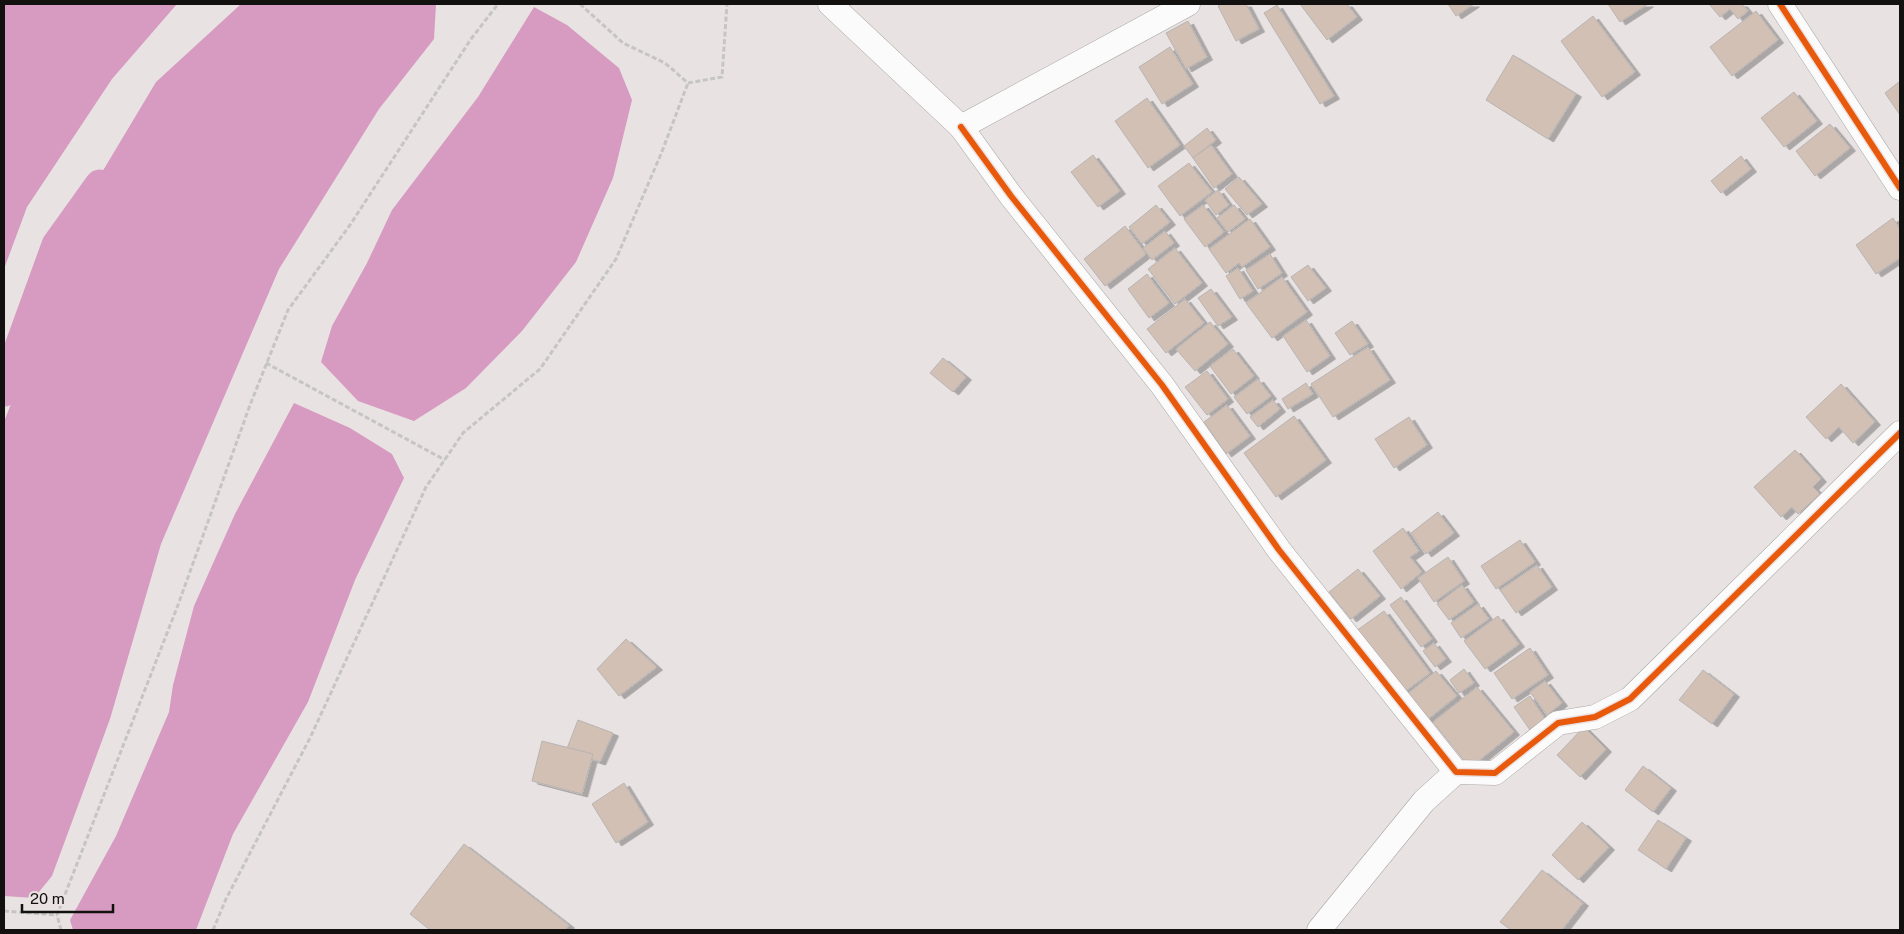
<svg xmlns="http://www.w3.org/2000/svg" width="1904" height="934" font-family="'Public Sans',sans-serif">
	<defs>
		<filter id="shadow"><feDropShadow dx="5.5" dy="3" stdDeviation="0" flood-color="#0004"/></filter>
	</defs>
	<rect width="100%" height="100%" fill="#e8e3e2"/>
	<g fill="#d79ac0">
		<polygon points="4,4 177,4 112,79 27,207 4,269"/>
		<polygon points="241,4 436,4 434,39 379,109 279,269 161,544 110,719 52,876 34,898 4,896 4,422 27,362 77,214 156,82"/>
		<polygon points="534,7 567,25 619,68 632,100 613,178 576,262 522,331 466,388 414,421 358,401 321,362 332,326 367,263 392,210 478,97"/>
		<polygon points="294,403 350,428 392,454 404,478 355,580 308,702 233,834 196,930 73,930 70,920 116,836 169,712 173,685 194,606 235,514"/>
	</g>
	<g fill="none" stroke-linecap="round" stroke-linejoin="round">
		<polyline stroke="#d79ac0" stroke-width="31" points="4,391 57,245 100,185"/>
	</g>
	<g fill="#d1c0b3" stroke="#b8b4b3" filter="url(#shadow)">
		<polygon points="1222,4 1246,4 1259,29 1236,41 1218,6"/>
		<polygon points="1300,4 1347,4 1357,17 1327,40"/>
		<polygon points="1448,4 1474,4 1456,16"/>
		<polygon points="1608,4 1648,4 1620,22"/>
		<polygon points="1709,4 1742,4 1748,11 1738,19 1730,9 1720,17"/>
		<polygon points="1277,5 1334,96 1320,104 1264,13"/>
		<polygon points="1756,11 1778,40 1732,76 1710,47"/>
		<polygon points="1593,16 1635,72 1602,97 1561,41"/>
		<polygon points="1188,21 1207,57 1186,69 1166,33"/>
		<polygon points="1170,47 1193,84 1162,104 1139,67"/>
		<polygon points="1513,55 1576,94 1548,139 1486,100"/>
		<polygon points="1900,81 1900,115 1885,93"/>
		<polygon points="1794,92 1817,121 1784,147 1761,118"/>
		<polygon points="1147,98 1180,145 1148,168 1115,121"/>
		<polygon points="1830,124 1850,148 1815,176 1796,151"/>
		<polygon points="1207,128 1216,140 1193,158 1184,146"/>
		<polygon points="1211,145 1232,174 1214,188 1193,158"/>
		<polygon points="1093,155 1120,191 1098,207 1071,172"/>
		<polygon points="1741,156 1751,169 1721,193 1711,181"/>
		<polygon points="1189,163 1212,192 1180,216 1158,186"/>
		<polygon points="1239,177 1262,204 1247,215 1225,189"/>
		<polygon points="1218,190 1229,205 1216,215 1205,200"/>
		<polygon points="1156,205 1170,222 1142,244 1129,227"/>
		<polygon points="1203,205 1224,232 1205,247 1184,219"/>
		<polygon points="1234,205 1245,219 1228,232 1217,218"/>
		<polygon points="1893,218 1900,229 1900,258 1876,274 1856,245"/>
		<polygon points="1250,219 1270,247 1242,267 1239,263 1226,273 1209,249"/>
		<polygon points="1125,226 1146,254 1105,286 1084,259"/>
		<polygon points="1165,231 1174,243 1152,260 1143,248"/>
		<polygon points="1175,248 1202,283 1175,304 1148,269"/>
		<polygon points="1270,254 1282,273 1258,289 1246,270"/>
		<polygon points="1308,265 1326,288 1308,301 1291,277"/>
		<polygon points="1238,268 1253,291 1240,299 1226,276"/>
		<polygon points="1147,274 1169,303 1149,318 1128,289"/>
		<polygon points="1282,277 1307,312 1272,338 1246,303"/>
		<polygon points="1211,289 1232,317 1218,326 1198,298"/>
		<polygon points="1185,299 1204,323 1166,353 1147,329"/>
		<polygon points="1306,320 1330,356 1307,372 1283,336"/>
		<polygon points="1352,321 1368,344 1350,355 1335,333"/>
		<polygon points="1210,322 1228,344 1195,371 1176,349"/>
		<polygon points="1368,347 1390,380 1333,417 1311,384"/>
		<polygon points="1233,349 1254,376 1231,394 1210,366"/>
		<polygon points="943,358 966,377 953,392 930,373"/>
		<polygon points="1207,371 1228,399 1207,415 1185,387"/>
		<polygon points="1258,379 1271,396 1247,414 1234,397"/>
		<polygon points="1306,383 1313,394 1288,409 1282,399"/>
		<polygon points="1841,384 1875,422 1853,443 1839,427 1826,439 1806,417"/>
		<polygon points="1273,400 1280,409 1258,427 1250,417"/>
		<polygon points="1227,405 1250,436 1226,454 1204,422"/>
		<polygon points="1294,416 1326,460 1276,497 1244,453"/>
		<polygon points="1409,417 1427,445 1394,468 1375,439"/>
		<polygon points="1795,450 1821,479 1813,487 1820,494 1798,514 1792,507 1781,517 1754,487"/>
		<polygon points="1438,512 1454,533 1426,554 1411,533"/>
		<polygon points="1403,528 1419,551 1410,557 1422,572 1401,589 1373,551"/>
		<polygon points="1520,540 1535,562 1496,589 1481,566"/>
		<polygon points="1448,557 1464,581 1434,602 1418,578"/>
		<polygon points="1537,565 1552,587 1516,613 1500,590"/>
		<polygon points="1358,569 1380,596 1351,619 1329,592"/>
		<polygon points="1462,585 1474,602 1449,620 1437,604"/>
		<polygon points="1401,597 1432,639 1421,647 1390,605"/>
		<polygon points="1478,604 1489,619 1461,638 1451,623"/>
		<polygon points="1384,611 1430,673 1403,693 1356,631"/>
		<polygon points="1498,616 1519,644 1485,669 1464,641"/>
		<polygon points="626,639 657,667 619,696 597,669"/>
		<polygon points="1434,643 1446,659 1435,667 1423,651"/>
		<polygon points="1530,648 1548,675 1512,699 1494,673"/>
		<polygon points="1464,669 1474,683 1459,693 1450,680"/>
		<polygon points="1703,670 1734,694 1712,724 1679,700"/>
		<polygon points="1436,671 1457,696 1427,720 1406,695"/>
		<polygon points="1545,681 1562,703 1547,715 1530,692"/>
		<polygon points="1477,687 1514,732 1470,768 1433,722"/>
		<polygon points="1530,696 1545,719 1530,730 1514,707"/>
		<polygon points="578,720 613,733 600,762 566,751"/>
		<polygon points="1584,727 1606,749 1580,777 1557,755"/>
		<polygon points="542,741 593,754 582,794 532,781"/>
		<polygon points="1643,766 1671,788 1653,812 1625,790"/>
		<polygon points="624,783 648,822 616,843 592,804"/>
		<polygon points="1658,820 1686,838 1666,869 1638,850"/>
		<polygon points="1582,822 1609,847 1578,880 1552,855"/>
		<polygon points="464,844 569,925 565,930 430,930 410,914"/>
		<polygon points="1542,870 1583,903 1562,930 1511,930 1500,922"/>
	</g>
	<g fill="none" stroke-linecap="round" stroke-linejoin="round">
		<defs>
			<g id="minor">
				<polyline points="830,4 961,127 1188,4"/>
				<polyline points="1780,4 1900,188"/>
				<polyline points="961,127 1011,196 1162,385 1279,550 1456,772 1495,773 1558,723 1595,717 1630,699 1900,433"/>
				<polyline points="1319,930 1424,801 1456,772"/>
			</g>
		</defs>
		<use href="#minor" stroke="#a8a4a3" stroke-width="25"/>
		<g stroke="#c6c4c4" stroke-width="3" stroke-dasharray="5 2.5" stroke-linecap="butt">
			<polyline points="580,4 623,43 665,63 688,83"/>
			<polyline points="688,83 722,77 727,4"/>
			<polyline points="266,363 445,460"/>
			<polyline points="4,911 57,915"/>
			<polyline points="61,930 57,915 178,605 250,405 288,310 350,225 471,39 498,4"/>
			<polyline points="213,930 226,899 310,738 426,487 463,433 540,369 616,259 661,154 688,83"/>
		</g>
		<use href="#minor" stroke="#fcfbfb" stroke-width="24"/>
		<defs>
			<g id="cycleway">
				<polyline points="1780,4 1900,188"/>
				<polyline points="961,127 1011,196 1162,385 1279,550 1456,772 1495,773 1558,723 1595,717 1630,699 1900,433"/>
			</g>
		</defs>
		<use href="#cycleway" stroke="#eae2e0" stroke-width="9"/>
		<use href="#cycleway" stroke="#e8590c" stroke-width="6"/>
	</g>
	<rect width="1904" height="934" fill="none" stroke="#131010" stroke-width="10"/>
	<path d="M22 904v8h91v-8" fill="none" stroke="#131010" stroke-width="2.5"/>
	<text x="30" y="904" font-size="15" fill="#131010" stroke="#eae2e0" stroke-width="4" paint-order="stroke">20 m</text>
</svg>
